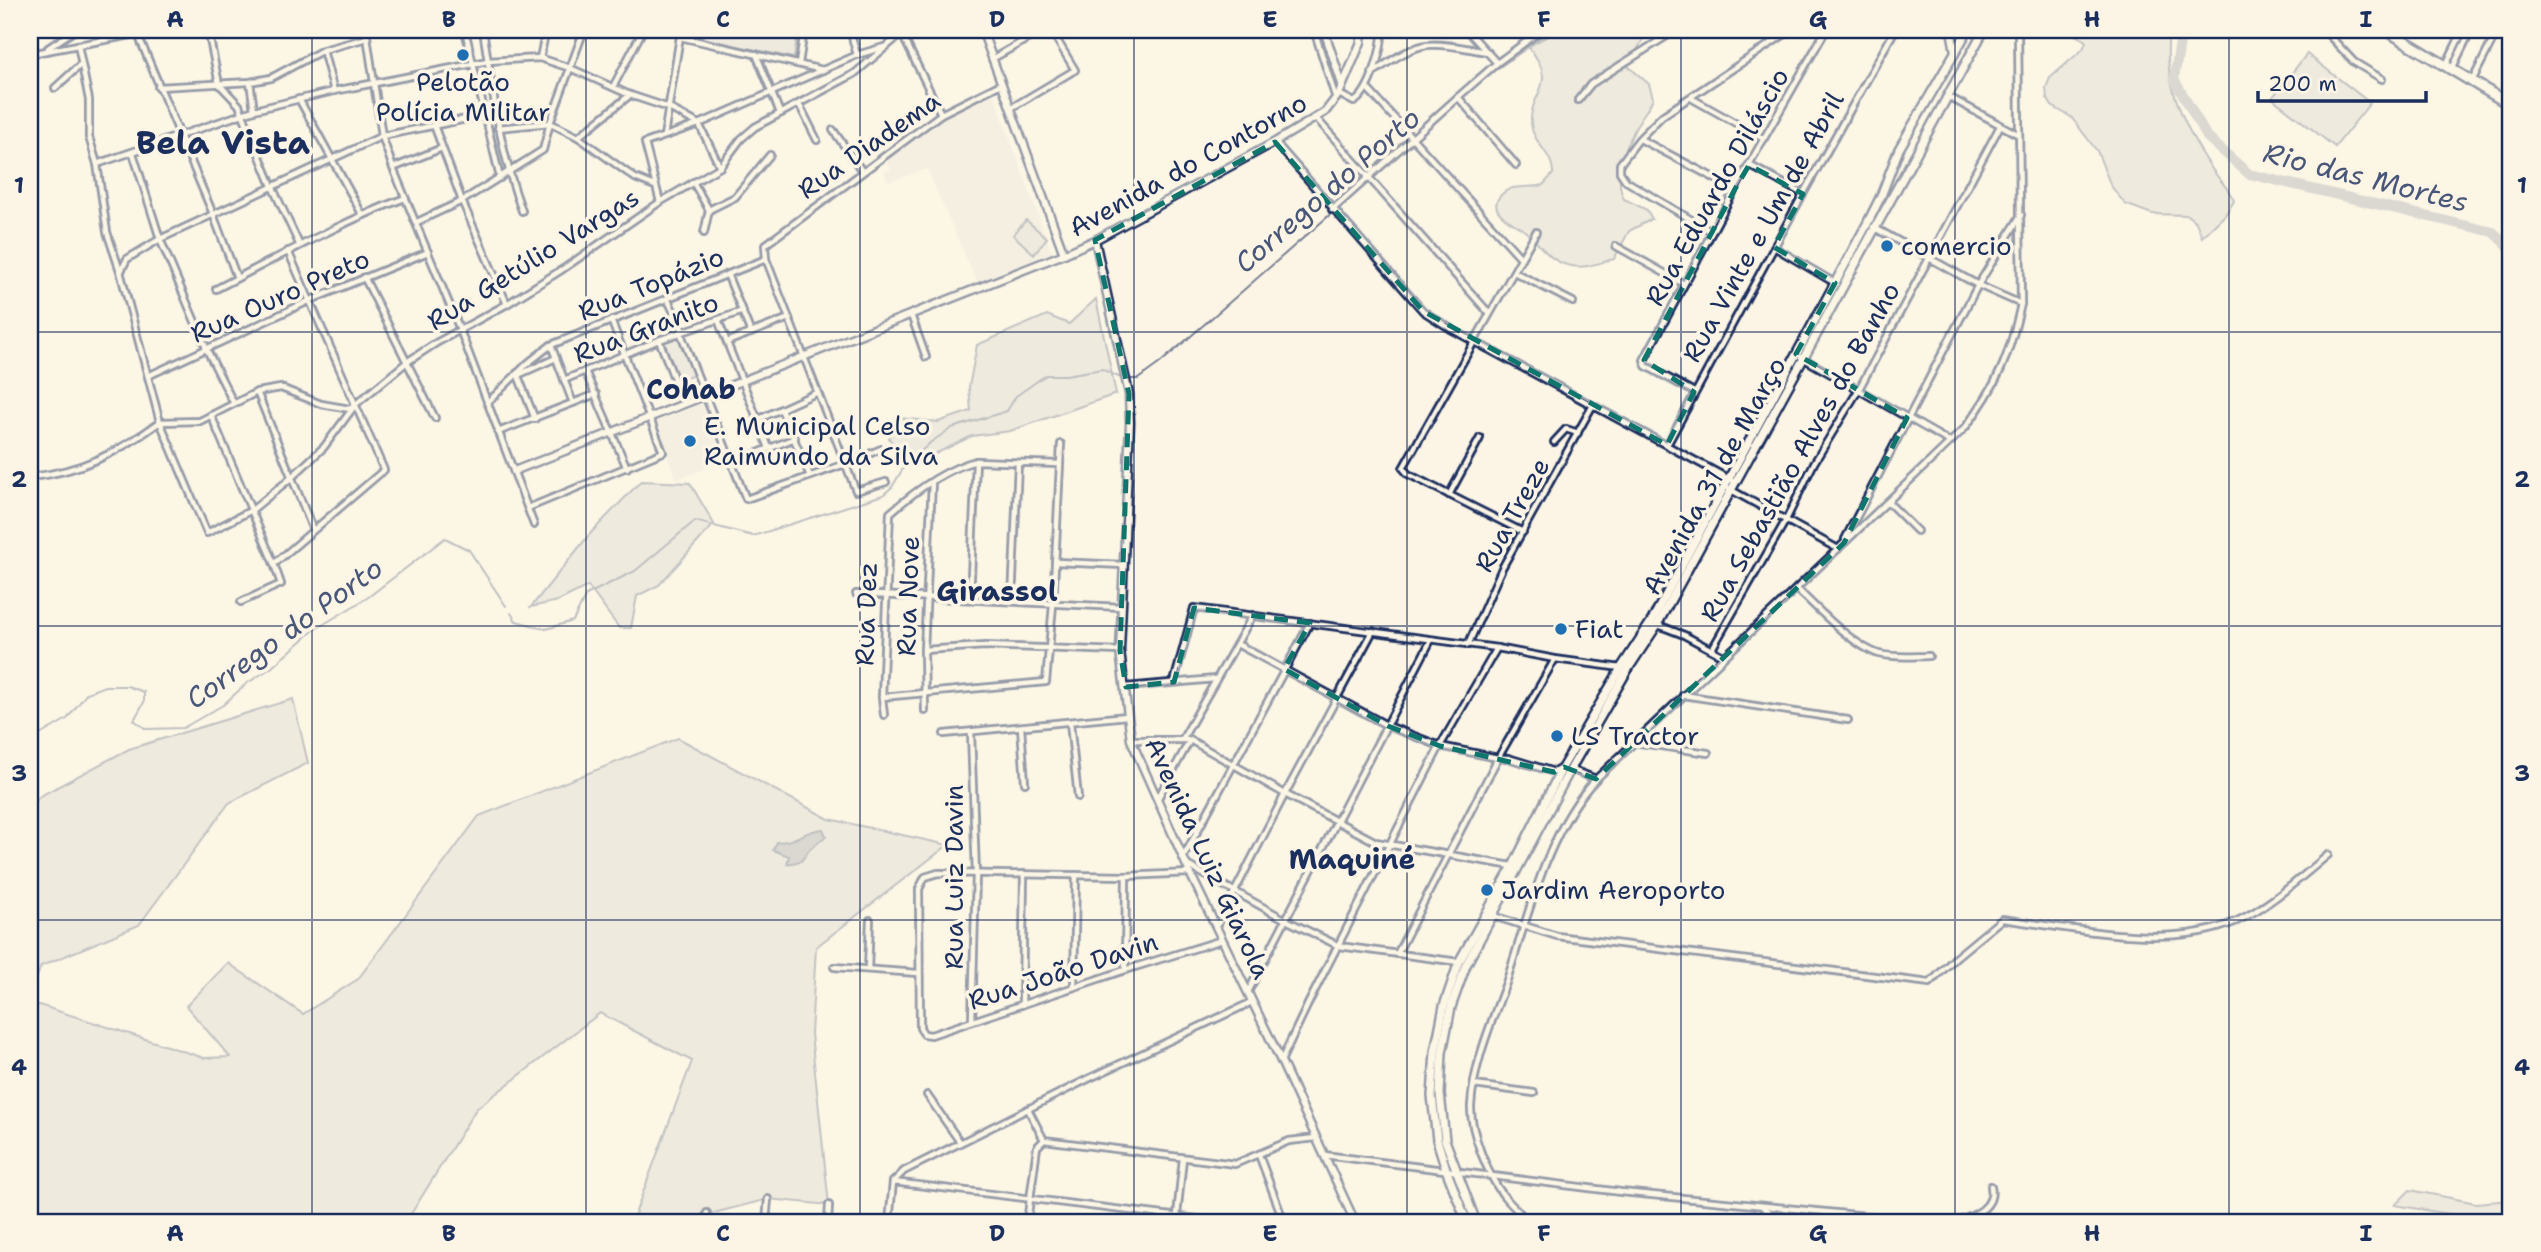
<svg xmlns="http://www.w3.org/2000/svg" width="2541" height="1252" font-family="'Shantell Sans',sans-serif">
	<rect width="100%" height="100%" fill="#fcf5e5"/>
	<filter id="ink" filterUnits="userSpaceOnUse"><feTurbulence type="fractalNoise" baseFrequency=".0143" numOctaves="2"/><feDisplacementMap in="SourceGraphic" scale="14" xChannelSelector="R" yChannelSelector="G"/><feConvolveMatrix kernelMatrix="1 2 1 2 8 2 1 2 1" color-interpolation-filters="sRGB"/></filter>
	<g filter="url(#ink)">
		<g fill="#ece7dc">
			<polygon points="994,95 1052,253 977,282 927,169 888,182 884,172 891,169 884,158 944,116"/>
			<polygon points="704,402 727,460 677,479 653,423"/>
		</g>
		<g fill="#dfdbd4" stroke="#7d8599" stroke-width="2">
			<polygon points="687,30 798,30 794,58 686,35"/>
			<path d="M1560,30H1648L1628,66L1649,84L1653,98C1650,106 1646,111 1641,118C1629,138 1612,176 1624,199L1647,210L1652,219L1629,231L1614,259C1601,262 1586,269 1572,266C1550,263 1541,245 1526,232C1516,223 1483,212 1502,194C1514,183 1530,189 1543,185L1553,174C1554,154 1533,144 1531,124C1529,90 1561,87 1528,46Z"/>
			<path d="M2065,30H2170C2160,78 2186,130 2212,169C2219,180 2230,189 2234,201L2225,215L2202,237L2196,222L2187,215L2152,214L2125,204L2111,186L2097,151L2071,117L2052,106L2047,98L2046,88L2050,78L2083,49L2086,42L2083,39Z"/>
			<polygon points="2307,54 2370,103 2335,147 2272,98"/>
			<polygon points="1026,220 1047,238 1034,254 1013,235"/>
			<polygon points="1096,299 1116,394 1010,431 972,436 935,454 900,456 889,438 900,418 938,422 971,411 969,387 977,345 1047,315 1069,324"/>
			<polygon points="680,336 696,374 677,382 661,344"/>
			<polygon points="641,481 690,483 714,524 659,585 637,596 631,628 619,628 588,586 558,601 531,607 589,535"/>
			<polygon points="293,699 308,763 229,803 139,925 41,966 30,997 30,809 40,796 129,749"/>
			<polygon points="678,738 829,819 948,845 816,947 811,1034 829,1205 768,1199 679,1222 632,1222 692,1061 600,1013 476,1109 406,1222 30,1222 30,1002 204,1058 230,1057 186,1006 228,963 303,1014 358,979 479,816"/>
			<polygon points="2410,1190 2476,1203 2511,1200 2511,1222 2497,1222 2395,1205"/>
		</g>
		<path fill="#b2b4b8" stroke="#767f94" stroke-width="2" d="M823,829L826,836L810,849L801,861L787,864L789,856L773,850L777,842C798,842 802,831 823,829Z"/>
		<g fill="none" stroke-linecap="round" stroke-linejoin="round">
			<g stroke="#767f94" stroke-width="2">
				<polyline points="1454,103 1494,71 1553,30"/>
				<polyline points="1337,209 1369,179"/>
				<polyline points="1130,379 1138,379 1160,363 1333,212"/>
				<polyline points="511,613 516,621 546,629 573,621 586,595 635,571 695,521 753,536 883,495 892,487 904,467 931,442 952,428 1007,411 1016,396 1046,375 1066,375 1102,369 1123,379"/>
				<polyline points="30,752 33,739 67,719 87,693 105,686 127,686 144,692 144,702 134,720 146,729 183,728 223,705 246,684 271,668 314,630 367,598 445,538 469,550 506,606"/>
			</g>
			<polyline stroke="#b2b4b8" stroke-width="10" points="2182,30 2174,79 2207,137 2249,174 2493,232 2511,249"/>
			<defs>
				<g id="street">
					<polyline points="136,30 213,214 237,278"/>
					<polyline points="208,30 219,84 239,105 272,186 299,244"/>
					<polyline points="366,30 382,136 393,168 460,330 534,525"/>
					<polyline points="465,30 500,178"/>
					<path d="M483,30C493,92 500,152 522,211"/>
					<polyline points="850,30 857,55"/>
					<polyline points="900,30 941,114"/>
					<polyline points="1314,30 1336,99"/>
					<polyline points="1467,30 1497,63"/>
					<polyline points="2324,30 2354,62 2382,79"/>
					<polyline points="680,37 823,70"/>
					<polyline points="78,45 89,100 89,137 97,164 107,232 120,271 160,422 207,533 252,510 291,478 324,447 353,408"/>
					<polyline points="48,48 75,30"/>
					<polyline points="323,50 334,91"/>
					<polyline points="30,54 158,30"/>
					<polyline points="756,54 780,113"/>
					<polyline points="540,58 546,30"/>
					<polyline points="992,59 1043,30"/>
					<polyline points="799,64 804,30"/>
					<polyline points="2445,67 2463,30"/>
					<polyline points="2452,69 2471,30"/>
					<path d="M1372,73C1388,63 1407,48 1427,45C1446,43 1468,49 1488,52"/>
					<polyline points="2472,81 2498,30"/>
					<polyline points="250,82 254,110"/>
					<polyline points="158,87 250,82 271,78 323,50 367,38"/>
					<polyline points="613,87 643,30"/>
					<polyline points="55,88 80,65"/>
					<polyline points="1367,88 1521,258"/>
					<path d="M1339,94L1354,102C1370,93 1383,48 1382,30"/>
					<polyline points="1947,96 2019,135"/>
					<polyline points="1458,97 1516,165"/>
					<polyline points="1691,98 1764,139"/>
					<polyline points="299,99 362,214"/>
					<polyline points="1578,100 1591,84 1676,30"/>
					<polyline points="799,104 817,140"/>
					<polyline points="1011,108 1075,70 1051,30"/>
					<polyline points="1316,118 1489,313"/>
					<polyline points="434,125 462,201 507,304"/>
					<polyline points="498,128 550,123 578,137 635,178 655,186"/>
					<polyline points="833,130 862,171"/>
					<polyline points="664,136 681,30"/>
					<polyline points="578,137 630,95"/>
					<polyline points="1640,139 1735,189"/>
					<polyline points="1275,142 1423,311 1451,329 1731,480"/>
					<polyline points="133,153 160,239 207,350 233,402"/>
					<polyline points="97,164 254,110 334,91 488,61 540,58 570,68 630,95 669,108 699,124 720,167"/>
					<polyline points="1749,165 1803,194"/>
					<polyline points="393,168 442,148"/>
					<polyline points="693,182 709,210 735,197 770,155"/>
					<polyline points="660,202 645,143 699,124 857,55 884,47"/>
					<polyline points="1332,210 1458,97 1497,63 1542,30"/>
					<polyline points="417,222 462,201 543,150 550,123 584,30"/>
					<polyline points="1873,227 1978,285 2021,304"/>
					<polyline points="1712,232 1626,181 1620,172 1620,164 1639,139 1662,116 1791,30"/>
					<polyline points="704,233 709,210"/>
					<polyline points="1616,246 1684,284"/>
					<polyline points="1774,247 1835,283"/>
					<polyline points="121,271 127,259 160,239 382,136 496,113"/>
					<polyline points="1514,272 1573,302"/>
					<polyline points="727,274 751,333"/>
					<polyline points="364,277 435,418"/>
					<path d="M216,289C279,257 339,223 405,198"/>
					<polyline points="667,298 683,331 681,334 746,499 845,464 881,449"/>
					<polyline points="911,315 926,357"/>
					<polyline points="718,320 769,448"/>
					<polyline points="659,340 684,404"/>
					<polyline points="727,342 789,318"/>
					<polyline points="551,345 573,403"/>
					<polyline points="1801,357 1950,442"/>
					<polyline points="585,371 627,468"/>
					<polyline points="517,373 535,419"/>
					<polyline points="518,375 556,358"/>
					<polyline points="148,376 311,300 428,252"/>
					<polyline points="564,380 659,340 743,311"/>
					<polyline points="257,392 313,530"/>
					<polyline points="1694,392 1646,366 1644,360 1735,189 1826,30"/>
					<polyline points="487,403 528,363 551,345 766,259"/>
					<polyline points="781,409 810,476"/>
					<polyline points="211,415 274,564"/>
					<polyline points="757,420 816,393"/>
					<polyline points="160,422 200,421 257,392 281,388 321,404 350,409 407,362 436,343 507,304 563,269 660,202 720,167 741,139 755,127 854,74 906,30"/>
					<polyline points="498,432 596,394"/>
					<polyline points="1554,442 1566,429 1578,433"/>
					<polyline points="1667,445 1803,194 1895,30"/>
					<polyline points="733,463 795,438"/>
					<path d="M30,477C81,472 119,452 160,422"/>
					<polyline points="886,482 856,491 766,259 765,245 941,114 1001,84"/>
					<polyline points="1724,486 1838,549"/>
					<polyline points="1449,495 1480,438"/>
					<polyline points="1888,502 1917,531"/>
					<polyline points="528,508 663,452 611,320"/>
					<polyline points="1523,532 1408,474 1403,468 1536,232"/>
					<polyline points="1845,539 1978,285 2021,215"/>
					<polyline points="1055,562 1124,565"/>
					<path d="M1797,589C1817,608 1853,646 1879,654C1894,658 1914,656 1929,656"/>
					<polyline points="856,594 1121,607"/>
					<polyline points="970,599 976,461"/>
					<polyline points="1012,601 1018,463"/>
					<polyline points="241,602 281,584 274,564 384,470 288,251"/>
					<polyline points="1658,625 1684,635 1723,656"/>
					<polyline points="1237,644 1388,726 1440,746 1498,758 1508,758 1554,772 1561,768"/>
					<polyline points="1468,645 1502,568 1593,405"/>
					<polyline points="1712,649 1786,520 1814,463 1859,389 2000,126"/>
					<polyline points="924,650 985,646 1120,651"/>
					<polyline points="1174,682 1194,608 1497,648 1555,659 1621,668"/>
					<polyline points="1126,687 1215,679"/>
					<polyline points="1683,695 1848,720"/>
					<polyline points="882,697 1046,682 1053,605 1061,444"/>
					<polyline points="925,711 924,650 932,482"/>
					<path d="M884,715L882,697L890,513C914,492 944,469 976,461L1059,464"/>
					<polyline points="1070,723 1078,797"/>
					<polyline points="1021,727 1025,783"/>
					<polyline points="971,733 976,874 972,1021"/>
					<polyline points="944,734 1127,716"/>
					<polyline points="1183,738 1253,615"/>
					<polyline points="1131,740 1190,740 1285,794 1376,842 1512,866"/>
					<polyline points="1634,742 1708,753"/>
					<polyline points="1570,769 1596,779"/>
					<polyline points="1158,798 1190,740"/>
					<polyline points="1184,856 1310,623"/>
					<polyline points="1187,865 1286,920 1339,946 1459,962"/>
					<polyline points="1190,873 1126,876 938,873 925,877 919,889 920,1028 924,1034 931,1035 1125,970 1222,940"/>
					<path d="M1490,915L1557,936L1930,983L1956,957L2002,919C2073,928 2170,951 2237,921C2270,906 2300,878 2328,855"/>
					<polyline points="1217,926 1285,794 1373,631"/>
					<polyline points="1397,954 1498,758 1555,659"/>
					<polyline points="834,967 918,973"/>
					<polyline points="868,969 870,920"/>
					<polyline points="1125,970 1126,876"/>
					<polyline points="1074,987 1076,875"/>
					<polyline points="1248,992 1431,640"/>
					<polyline points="1022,1005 1024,874"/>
					<polyline points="1281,1061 1309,1002 1440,746 1497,648"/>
					<polyline points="1474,1085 1534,1093"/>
					<polyline points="927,1095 960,1142"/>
					<polyline points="1028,1109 1044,1140 1235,1164 1289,1141 1316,1138"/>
					<polyline points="1259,1155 1284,1222"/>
					<polyline points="1324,1155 1621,1192 1928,1222"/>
					<polyline points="893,1182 1221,1222"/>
					<polyline points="1763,1207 1781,1222"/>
					<polyline points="1177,1216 1183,1158"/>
					<polyline points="706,1222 707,1213"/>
					<polyline points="766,1222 768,1199"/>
					<polyline points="828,1222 829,1205"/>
					<polyline points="889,1222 893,1182 904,1171 1090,1078 1252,1002"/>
					<polyline points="952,1222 952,1221"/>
					<polyline points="1027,1222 1037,1147 1044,1140"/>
					<path d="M1529,1222C1521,1214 1511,1205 1503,1195C1488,1175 1470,1132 1471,1106C1473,1065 1492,1021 1506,983C1528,917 1547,830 1596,779L1965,428C1998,384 2009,357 2021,304L2018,30"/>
					<path d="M1957,1222C1973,1216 1996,1208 1991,1186"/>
				</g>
				<g id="secondary">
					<polyline points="982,30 1064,254"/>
					<polyline points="1324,30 1342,84"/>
					<polyline points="1951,30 1955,52"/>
					<polyline points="1095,240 1129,394 1130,423 1120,651 1131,740 1190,873 1281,1061 1355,1222"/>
					<polyline points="514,471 1064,254 1095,240 1275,142 1325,112 1339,94 1361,42 1362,30"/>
				</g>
				<g id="primary">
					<polyline points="1467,1222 1447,1172 1437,1140 1432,1096 1435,1052 1444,1006 1459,962 1513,866 1562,768 1621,668 1651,622 1867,224 1881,196 1899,149 1968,30"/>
					<polyline points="1476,1222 1445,1140 1440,1094 1442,1053 1451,1007 1466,965 1570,770 1628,669 1657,625 1984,30"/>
				</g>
				<polyline id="highway" points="2386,30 2511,105"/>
			</defs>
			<use href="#street" stroke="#1b2f5e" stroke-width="10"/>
			<use href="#secondary" stroke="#1b2f5e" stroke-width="11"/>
			<use href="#primary" stroke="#1b2f5e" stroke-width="12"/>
			<use href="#highway" stroke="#1b2f5e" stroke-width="14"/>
			<use href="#street" stroke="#fcf5e5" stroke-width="4.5"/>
			<use href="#secondary" stroke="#fcf5e5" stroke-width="6"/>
			<use href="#primary" stroke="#fcf5e5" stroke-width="7"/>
			<use href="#highway" stroke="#fcf5e5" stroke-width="9"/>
		</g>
	</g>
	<path d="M0 0H2541V1252H0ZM1275,142L1423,311L1667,445L1694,392L1644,360L1735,189L1749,165L1803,194L1774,247L1835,283L1796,354L1907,418L1844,543L1596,779L1564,767L1554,772L1440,746L1388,726L1284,669L1310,623L1194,608L1174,682L1126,687L1120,651L1129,394L1095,240Z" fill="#fcf5e5" fill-opacity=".55" fill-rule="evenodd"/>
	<path fill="none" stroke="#0f766e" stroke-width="5" stroke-dasharray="14 9" stroke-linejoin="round" d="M1275,142L1423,311L1667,445L1694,392L1644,360L1735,189L1749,165L1803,194L1774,247L1835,283L1796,354L1907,418L1844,543L1596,779L1564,767L1554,772L1440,746L1388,726L1284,669L1310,623L1194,608L1174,682L1126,687L1120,651L1129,394L1095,240Z"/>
	<path fill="none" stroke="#1b2f5e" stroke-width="2" stroke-opacity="0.55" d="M312,30V1222M586,30V1222M860,30V1222M1134,30V1222M1407,30V1222M1681,30V1222M1955,30V1222M2229,30V1222M30,332H2511M30,626H2511M30,920H2511"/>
	<g fill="#1f6fb2" stroke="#fcf5e5" stroke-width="2.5">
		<circle cx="463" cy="55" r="7"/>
		<circle cx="1887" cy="246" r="7"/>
		<circle cx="690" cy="441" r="7"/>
		<circle cx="1561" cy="629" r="7"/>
		<circle cx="1557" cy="736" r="7"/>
		<circle cx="1487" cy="890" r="7"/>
	</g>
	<g text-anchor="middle" stroke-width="7" stroke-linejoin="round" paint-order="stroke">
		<g font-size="26" fill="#1b2f5e" stroke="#fcf5e5" text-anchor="start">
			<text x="463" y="91" text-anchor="middle">Pelotão<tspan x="463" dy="30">Polícia Militar</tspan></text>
			<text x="1901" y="255">comercio</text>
			<text x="704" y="435">E. Municipal Celso<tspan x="704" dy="30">Raimundo da Silva</tspan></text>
			<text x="1575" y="638">Fiat</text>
			<text x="1571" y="745">LS Tractor</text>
			<text x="1501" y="899">Jardim Aeroporto</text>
		</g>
		<g font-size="26" fill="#1b2f5e" stroke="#fcf5e5">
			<text transform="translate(869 145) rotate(-35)" y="9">Rua Diadema</text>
			<text transform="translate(1188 165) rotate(-29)" y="9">Avenida do Contorno</text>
			<text transform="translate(1717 187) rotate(-61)" y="9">Rua Eduardo Diláscio</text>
			<text transform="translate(1763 227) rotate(-61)" y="9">Rua Vinte e Um de Abril</text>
			<text transform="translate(533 259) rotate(-32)" y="9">Rua Getúlio Vargas</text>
			<text transform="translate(651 284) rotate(-22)" y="9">Rua Topázio</text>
			<text transform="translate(280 296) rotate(-24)" y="9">Rua Ouro Preto</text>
			<text transform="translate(646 328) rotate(-21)" y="9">Rua Granito</text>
			<text transform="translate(1800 452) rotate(-61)" y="9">Rua Sebastião Alves do Banho</text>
			<text transform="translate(1714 476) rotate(-61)" y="9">Avenida 31 de Março</text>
			<text transform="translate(1512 515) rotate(-61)" y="9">Rua Treze</text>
			<text transform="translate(908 596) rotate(-88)" y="9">Rua Nove</text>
			<text transform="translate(866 614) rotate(-88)" y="9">Rua Dez</text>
			<text transform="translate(1208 858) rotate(65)" y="9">Avenida Luiz Giarola</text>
			<text transform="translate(954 877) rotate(-90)" y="9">Rua Luiz Davin</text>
			<text transform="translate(1063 971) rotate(-18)" y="9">Rua João Davin</text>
		</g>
		<g font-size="28" font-style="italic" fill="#485779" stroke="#fcf5e5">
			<text transform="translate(2366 177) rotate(14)" y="10">Rio das Mortes</text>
			<text transform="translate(1327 190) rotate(-41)" y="10">Corrego do Porto</text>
			<text transform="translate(284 633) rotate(-36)" y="10">Corrego do Porto</text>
		</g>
		<g font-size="28" font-weight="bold" fill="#1b2f5e" stroke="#fcf5e5">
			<text x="691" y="399">Cohab</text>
			<text x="997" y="601">Girassol</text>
			<text x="1352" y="869">Maquiné</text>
		</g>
		<g font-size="33" font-weight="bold" fill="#1b2f5e" stroke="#fcf5e5">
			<text x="223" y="154">Bela Vista</text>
		</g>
	</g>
	<rect width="2541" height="1252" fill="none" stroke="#fcf5e5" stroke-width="77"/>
	<path d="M2258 91v10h168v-10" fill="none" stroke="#1b2f5e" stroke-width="3.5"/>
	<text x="2268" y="91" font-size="21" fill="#1b2f5e" stroke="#fcf5e5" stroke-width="5" paint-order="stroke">200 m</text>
	<rect x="38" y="38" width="2464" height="1176" fill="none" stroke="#1b2f5e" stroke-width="2.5"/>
	<g font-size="23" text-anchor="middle" font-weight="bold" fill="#1b2f5e">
		<text x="175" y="27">A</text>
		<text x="449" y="27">B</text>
		<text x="723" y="27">C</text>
		<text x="997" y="27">D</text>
		<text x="1270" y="27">E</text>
		<text x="1544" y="27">F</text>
		<text x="1818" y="27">G</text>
		<text x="2092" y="27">H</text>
		<text x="2366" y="27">I</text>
		<text x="19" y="193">1</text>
		<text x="2522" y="193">1</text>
		<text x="19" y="487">2</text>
		<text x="2522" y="487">2</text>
		<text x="19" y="781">3</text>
		<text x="2522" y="781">3</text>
		<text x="19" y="1075">4</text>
		<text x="2522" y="1075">4</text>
		<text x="175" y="1241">A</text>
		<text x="449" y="1241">B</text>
		<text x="723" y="1241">C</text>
		<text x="997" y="1241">D</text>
		<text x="1270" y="1241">E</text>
		<text x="1544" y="1241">F</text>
		<text x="1818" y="1241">G</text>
		<text x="2092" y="1241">H</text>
		<text x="2366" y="1241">I</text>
	</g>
</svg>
